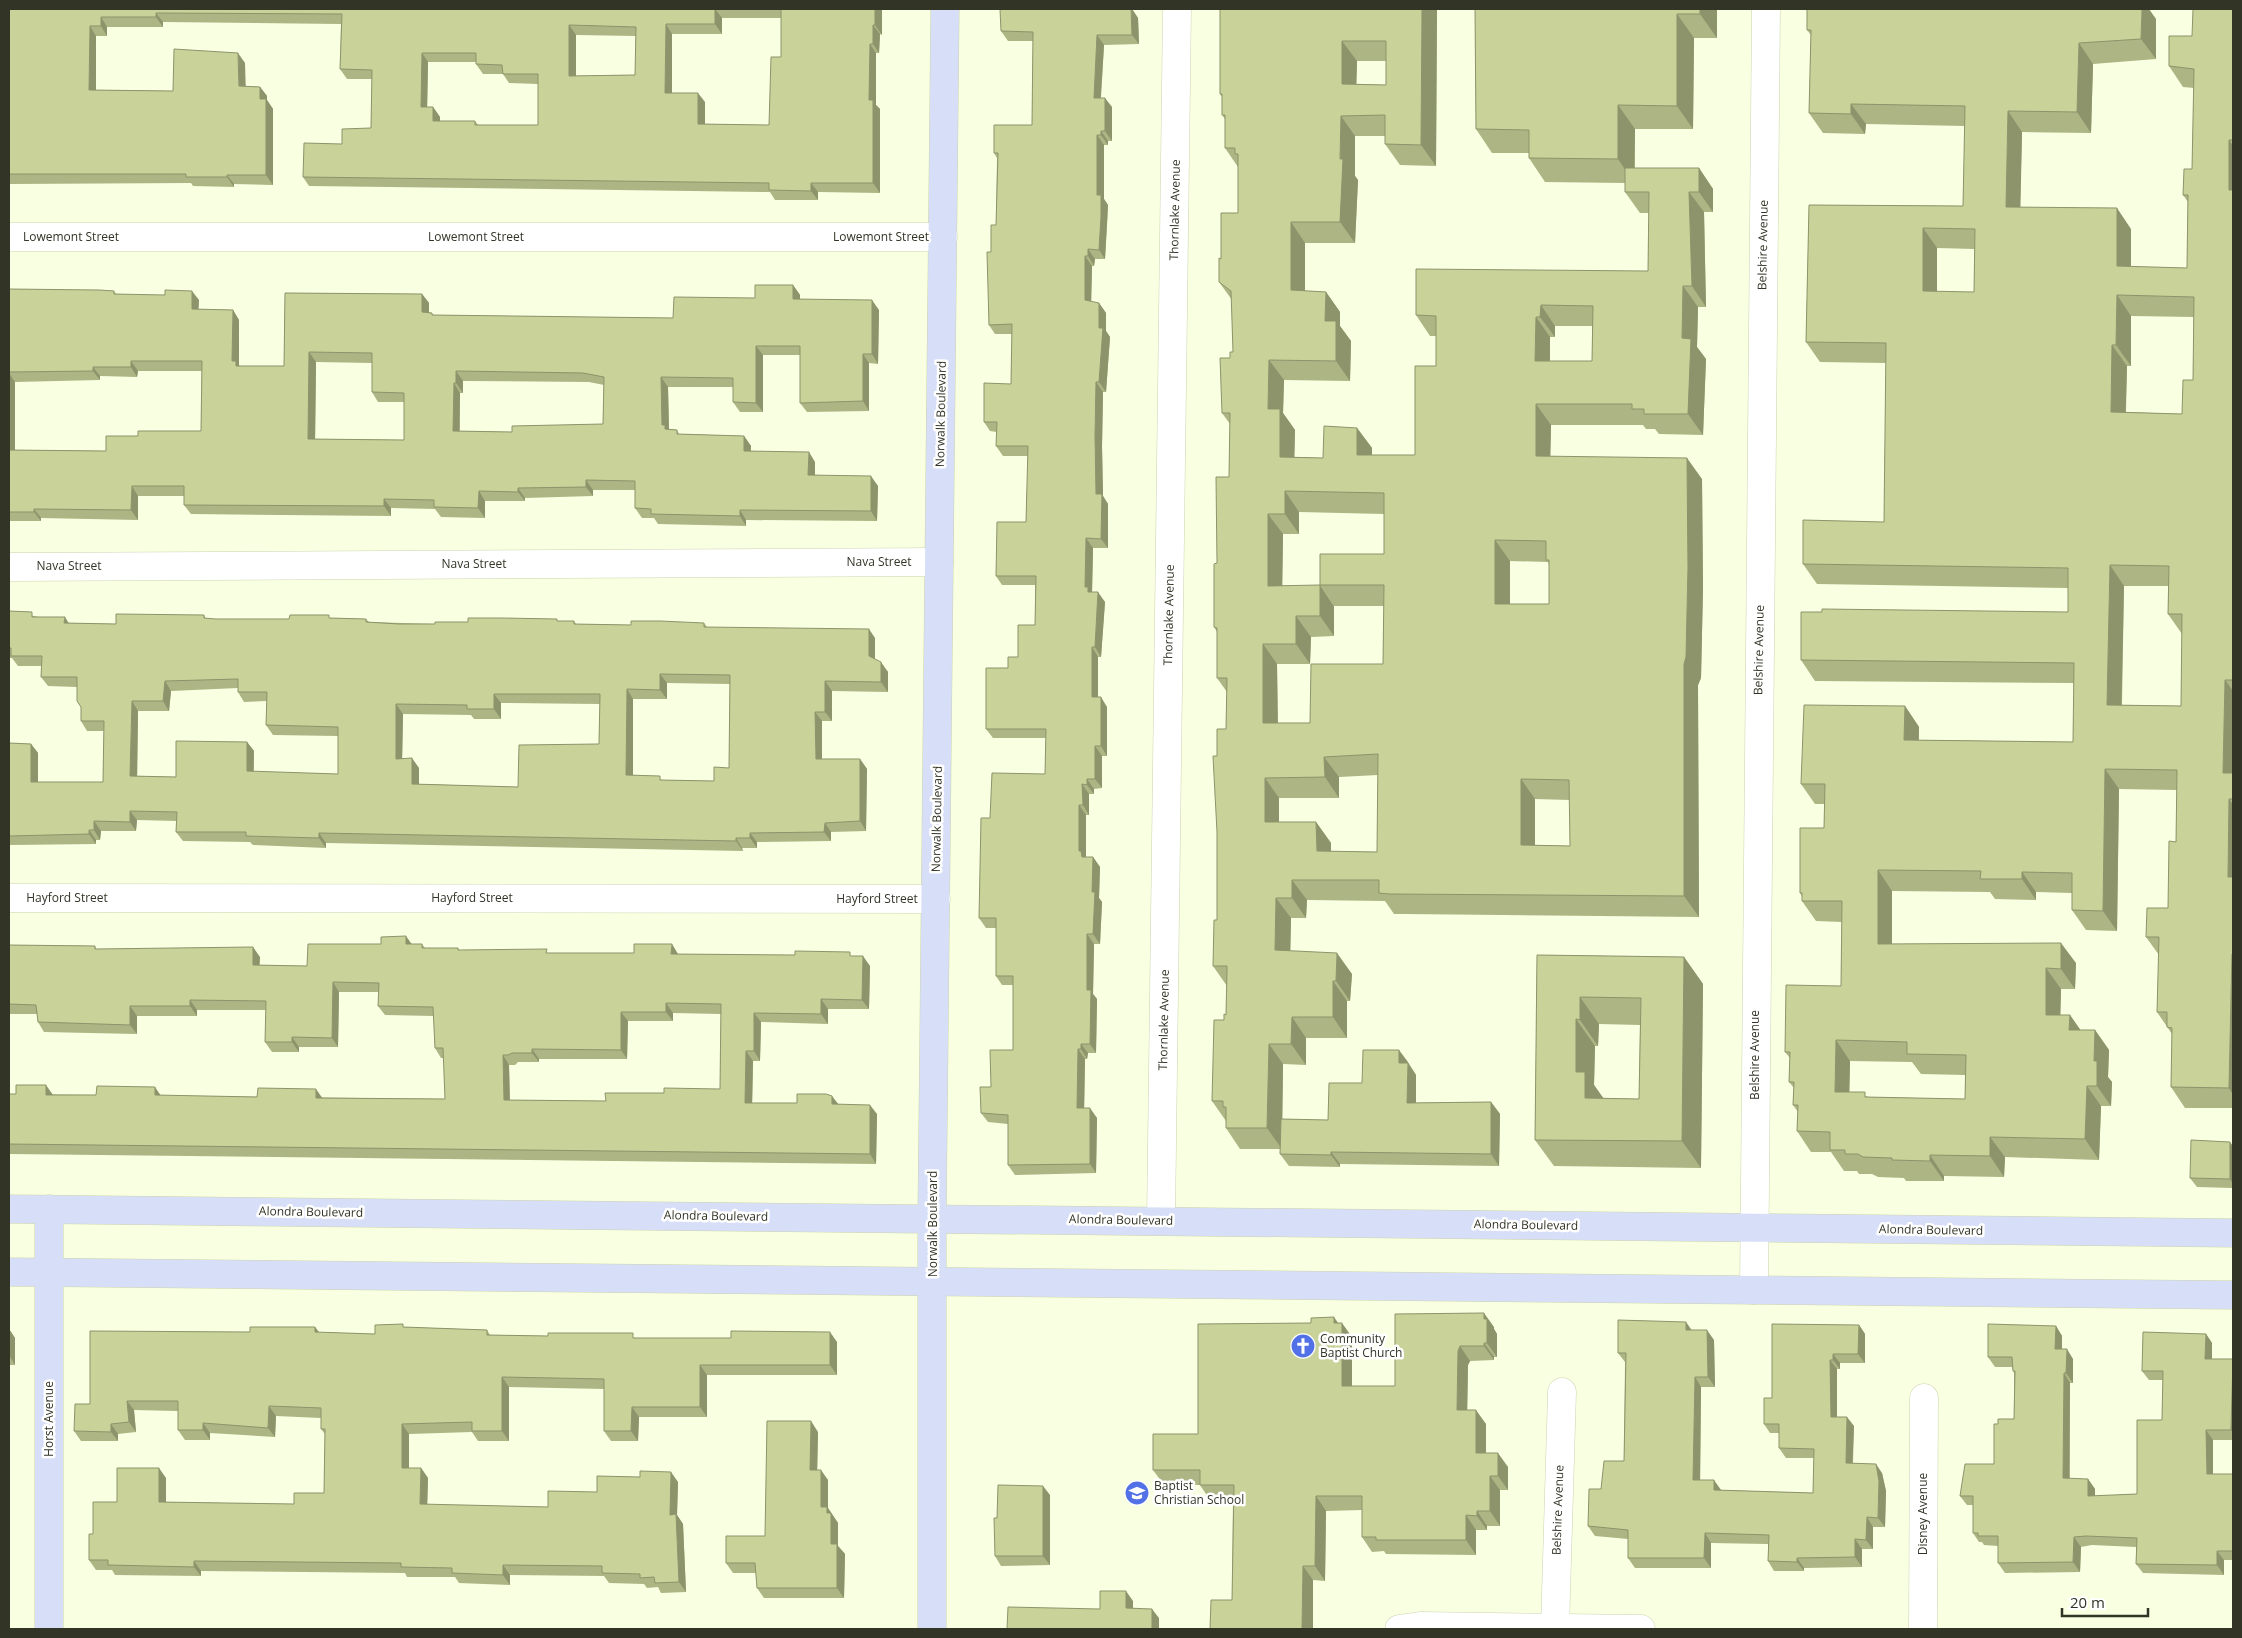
<svg xmlns="http://www.w3.org/2000/svg" width="2242" height="1638" font-family="'Open Sans',sans-serif">
	<rect width="100%" height="100%" fill="#f9ffe1"/>
	<g fill="none" stroke-linecap="round" stroke-linejoin="round">
		<defs>
			<g id="street">
				<polyline points="9,237 943,237"/>
				<polyline points="9,567 939,562"/>
				<polyline points="9,898 936,899"/>
				<polyline points="1161,1221 1177,9"/>
				<polyline points="1754,1290 1766,9"/>
				<polyline points="1555,1628 1562,1392"/>
				<polyline points="1399,1629 1420,1626 1641,1629"/>
				<polyline points="1923,1629 1924,1398"/>
			</g>
			<g id="secondary">
				<polyline points="9,1209 2233,1233"/>
				<polyline points="49,1209 49,1629"/>
				<polyline points="9,1272 2233,1295"/>
				<polyline points="932,1629 932,1218 945,9"/>
			</g>
		</defs>
		<use href="#street" stroke="#cdd3af" stroke-width="29"/>
		<use href="#secondary" stroke="#cdd3af" stroke-width="29"/>
		<use href="#street" stroke="#fff" stroke-width="28"/>
		<use href="#secondary" stroke="#d7dff8" stroke-width="28"/>
	</g>
	<g fill="#adb584" fill-rule="evenodd">
		<path d="M9,9H882V35L880,34L879,53H876V105L880,109V193L818,192V200H775L770,192L309,186L303,177L342,144L371,128L372,79H347L340,69L341,24L163,22V27H107V36H96V90L173,91L245,63V86L260,87L267,96V100L273,109V185L234,184V187L193,186L191,183L9,184ZM722,18H781V57L769,125L705,124V102L672,93V34H722ZM576,35L636,36L635,75L576,76ZM428,62H476V64L483,74H503L509,83L538,84V125H478L475,121H440V117L433,107H427Z"/>
		<polygon points="1132,9 1138,18 1139,44 1104,45 1101,98 1112,107 1112,141 1108,141 1108,145 1104,145 1104,199 1108,205 1107,226 1105,259 1095,259 1094,266 1092,266 1091,302 1099,303 1106,313 1106,331 1110,337 1106,392 1103,392 1102,446 1103,496 1108,504 1108,548 1093,548 1092,592 1105,602 1101,657 1098,657 1098,697 1107,707 1107,756 1102,756 1102,788 1094,789 1094,794 1089,794 1089,815 1086,815 1086,857 1093,857 1100,867 1099,898 1102,902 1100,944 1094,944 1093,994 1097,999 1096,1053 1088,1053 1087,1059 1085,1059 1084,1108 1097,1118 1096,1173 1015,1175 1008,1165 1008,1124 988,1122 981,1113 991,1087 1013,1050 1013,985 1002,985 996,976 996,928 986,928 979,918 990,818 1045,774 1046,738 993,738 986,729 1008,668 1018,657 1035,625 1035,585 1002,585 996,576 1026,522 1028,456 1003,456 996,446 997,432 990,431 984,422 1011,384 1012,334 995,334 989,325 991,252 996,225 997,158 994,153 1032,125 1033,41 1008,41 1001,31"/>
		<path d="M1220,9H1437L1436,166L1400,165L1385,144V136H1355V176L1358,180L1355,243H1305V291L1326,292L1340,312V326L1351,341L1350,381L1284,380L1283,413L1295,430L1294,457L1323,458L1357,428L1372,448V455H1415L1436,366V336H1430L1416,315L1648,271L1649,213H1640L1625,192V183L1545,182L1529,158V153H1492L1476,129L1475,9H1717V38H1694L1693,129H1635V168H1699L1713,189V212H1704L1706,307H1698L1697,347L1706,359L1703,435L1659,434L1655,429H1646L1643,425H1551L1550,456L1702,479L1703,588L1701,678L1698,685L1699,917L1404,914H1394L1385,901L1307,900L1306,918H1291L1290,951L1352,974L1350,1001H1347V1038H1306V1065L1283,1064L1282,1119L1328,1120L1362,1083L1408,1062L1416,1075V1103L1491,1102L1500,1114L1499,1166L1340,1164V1167L1289,1166L1280,1154L1281,1149H1240L1226,1128V1121L1212,1101L1224,1020L1226,1015L1227,986L1213,966L1217,920V756L1226,729L1227,692L1217,678V632L1214,627L1217,563L1229,477L1230,424L1222,413L1230,358L1233,352L1232,300L1219,282L1221,259L1238,213V167L1225,148V119L1222,115V97L1220,94ZM1357,61H1386V85L1356,84ZM1555,326H1592V361H1550V337H1555ZM1299,512L1384,514V554L1320,585L1334,606H1384L1383,664L1310,723H1278L1277,664H1310L1311,637L1334,636V606L1282,586L1283,534H1299ZM1510,561L1548,562L1549,564V604H1510ZM1378,775L1377,852L1331,851V843L1316,822H1279V798H1339V777ZM1535,799L1570,800V846L1535,845Z"/>
		<path d="M2233,9V1108H2185L2171,1087L2172,1034L2157,1012L2159,955L2146,937L2168,908L2176,842L2177,790L2119,789L2117,931L2086,930L2072,910V893L2036,892V900L1995,899L1990,892L1892,891V944L2076,963L2075,989H2061L2060,1015H2070L2080,1030H2095L2109,1050L2108,1077L2112,1082L2111,1106H2101L2099,1160L2005,1157L2004,1177L1944,1176V1181H1906L1904,1178L1878,1177L1872,1174H1859L1857,1171H1844L1831,1152H1811L1797,1131L1798,1112L1793,1105L1794,1088L1789,1082L1790,1058L1785,1052L1841,986L1842,922L1816,921L1802,901V896L1800,893L1824,828L1825,804H1815L1801,784L1905,706L1919,727V740L2073,742L2074,683L1815,681L1801,660L2068,612V588L1817,584L1803,564L1884,522L1886,363L1820,362L1806,342L1809,205L1963,206L1965,126L1866,124L1865,134L1823,133L1809,113L1811,35L1807,30L2156,19V59L2093,64L2091,133L2022,132L2020,207L2131,229V267L2187,268L2188,202L2183,195L2192,169L2194,88L2183,87L2169,66L2192,36ZM1937,248L1974,249V292H1937ZM2131,316L2194,317L2193,380L2182,414L2126,412L2127,366H2131ZM2124,586H2168V614L2182,634L2181,706L2122,705ZM1850,1061L1912,1062L1921,1074L1965,1075V1099L1869,1097L1849,1092Z"/>
		<path d="M793,285L800,295V299L879,310L878,364L869,363V411L807,412L800,403V355H763V412H740L733,402V387H668L669,429L677,430L679,434L744,436L751,446V451L815,462V475L878,486L877,521L746,520V526L658,524L654,518H642L635,508V490H593V496L525,498V501H485V518L441,517L435,509L391,508V516L191,514L184,505V496H138V520L41,518V521H9V289L114,291L116,294L199,300L198,309L233,310L239,320V366H284L285,293L422,294L429,303V312L434,315L673,318L755,298ZM316,362L372,363V392L378,402H404V440L315,439ZM138,371H202L201,431L138,436L106,451L15,450V382L100,380V376L137,377ZM463,381L589,382L604,385L603,424L512,432L460,431V393H463Z"/>
		<path d="M9,611L69,623L116,624L204,615L206,619H289L331,618L366,619L369,622L435,624L559,621H574L576,624L631,625L704,623L707,627L875,638V659L888,672V692L832,691V721H822V759H860L867,769L866,831L831,832V841L757,842V848H742L743,851L326,843V848L253,845L250,842L183,841L176,832L177,821L137,820L136,831H101L100,840H96V844L9,845V743L31,744L38,753V782H103L104,731H87L81,721V707L77,687L48,686L41,677L42,666H18L12,658H9ZM667,683L730,684L729,768L714,781L663,780L633,775V699H667ZM238,688V692L244,702L267,701L266,725L273,735L338,736V774L254,772V751L247,742L176,777L137,776L138,711H169L171,691ZM501,703L600,704L599,744L518,787L419,784V768L402,758L403,714L471,715L474,719H501Z"/>
		<path d="M381,944H422L425,948H458L459,950L549,953L678,954L853,956L870,966L869,1009H828V1024L761,1022L760,1061H753L752,1103L838,1104L877,1114L876,1164L9,1154V1094L445,1099L444,1058H441L435,1048L434,1016L385,1015L378,1006L379,992H339L338,1047H299V1052H272L265,1042L266,1010H197V1016H137V1034L44,1032L38,1022L37,1014H9V945L95,946L96,949L260,957L259,965L307,966ZM673,1013L721,1014L720,1089L664,1093L606,1101L510,1100L509,1065H515L518,1062H539V1059H627L628,1021H673Z"/>
		<path d="M1537,955L1684,957L1703,984L1701,1168L1554,1166L1535,1140ZM1599,1024L1640,1025L1639,1099L1603,1098L1594,1085L1595,1046H1598Z"/>
		<polygon points="2233,1146 2233,1188 2197,1187 2190,1178"/>
		<polygon points="1395,1314 1494,1327 1494,1329 1497,1334 1497,1357 1494,1357 1494,1360 1470,1361 1468,1365 1467,1410 1486,1424 1486,1453 1508,1467 1508,1490 1500,1490 1500,1526 1487,1526 1487,1530 1476,1530 1476,1555 1386,1554 1384,1551 1372,1552 1362,1537 1362,1510 1326,1511 1325,1581 1313,1580 1313,1629 1210,1629 1232,1600 1233,1499 1210,1500 1200,1485 1164,1485 1153,1470 1198,1434 1311,1323 1338,1323 1352,1337 1352,1386 1395,1386"/>
		<polygon points="1859,1325 1865,1334 1865,1363 1840,1363 1840,1369 1837,1369 1837,1417 1854,1426 1853,1463 1882,1473 1886,1491 1885,1527 1873,1527 1873,1549 1862,1549 1862,1567 1804,1568 1804,1571 1774,1571 1768,1561 1768,1544 1711,1543 1711,1568 1635,1568 1628,1558 1628,1539 1595,1536 1588,1526 1601,1489 1624,1461 1625,1362 1618,1353 1692,1330 1714,1340 1715,1387 1701,1387 1700,1480 1721,1490 1813,1493 1814,1458 1786,1458 1779,1448 1779,1433 1770,1433 1764,1424 1772,1398"/>
		<polygon points="2056,1326 2062,1336 2062,1349 2073,1359 2073,1383 2070,1383 2070,1479 2088,1479 2095,1489 2095,1496 2137,1494 2162,1420 2163,1380 2149,1380 2142,1371 2206,1334 2212,1343 2212,1359 2233,1359 2233,1440 2213,1440 2213,1474 2233,1474 2233,1560 2224,1560 2224,1575 2143,1573 2136,1564 2136,1547 2092,1545 2081,1547 2080,1572 2005,1573 1998,1563 1998,1546 1984,1545 1982,1542 1979,1542 1973,1533 1973,1505 1967,1505 1960,1496 1994,1464 1998,1424 2014,1419 2014,1373 2013,1371 2012,1367 1995,1367 1988,1357"/>
		<polygon points="315,1327 319,1333 375,1334 405,1327 487,1330 490,1335 837,1342 837,1375 707,1375 707,1417 639,1417 638,1441 611,1441 604,1431 604,1389 509,1387 509,1441 478,1441 472,1432 409,1434 409,1468 421,1468 428,1478 427,1505 548,1507 597,1492 678,1482 677,1515 683,1524 686,1592 661,1593 658,1587 647,1588 644,1584 609,1583 604,1576 510,1575 510,1585 459,1583 455,1577 407,1577 405,1573 201,1571 201,1576 115,1575 112,1570 96,1570 89,1560 93,1534 117,1502 166,1478 166,1502 294,1504 324,1493 325,1434 321,1429 321,1418 276,1416 275,1437 210,1433 210,1440 185,1440 178,1430 178,1411 134,1410 136,1432 118,1434 118,1441 81,1441 74,1431 90,1404 250,1332"/>
		<polygon points="9,1329 15,1338 15,1365 9,1365"/>
		<polygon points="818,1432 817,1470 828,1480 828,1508 838,1523 838,1546 845,1554 844,1598 764,1598 757,1588 756,1573 733,1573 726,1563 765,1536"/>
		<polygon points="1050,1495 1050,1565 1001,1566 995,1556 997,1518"/>
	</g>
	<g fill="#8d936b">
		<polygon points="715,9 722,18 722,34 715,24"/>
		<polygon points="875,9 882,9 882,35 875,25"/>
		<polygon points="1132,9 1138,18 1139,44 1132,35"/>
		<polygon points="1422,9 1437,9 1436,166 1421,145"/>
		<polygon points="1700,9 1717,9 1717,38 1700,14"/>
		<polygon points="2142,9 2149,9 2156,19 2156,59 2141,39"/>
		<polygon points="156,13 163,22 163,27 156,17"/>
		<polygon points="1677,14 1694,38 1693,129 1677,106"/>
		<polygon points="101,17 107,27 107,36 101,26"/>
		<polygon points="666,24 672,34 672,102 665,93"/>
		<polygon points="569,25 576,35 576,85 569,76"/>
		<polygon points="873,25 880,34 879,53 873,44"/>
		<polygon points="90,26 96,36 96,100 89,90"/>
		<polygon points="1097,35 1104,45 1100,108 1094,98"/>
		<polygon points="1342,41 1357,61 1356,104 1342,84"/>
		<polygon points="2079,43 2093,64 2091,133 2077,112"/>
		<polygon points="870,44 876,53 876,105 880,109 880,193 873,183 869,100"/>
		<polygon points="238,53 245,63 246,96 239,86"/>
		<polygon points="422,53 428,62 427,117 421,107"/>
		<polygon points="260,87 267,96 267,100 273,109 273,185 266,175 260,99"/>
		<polygon points="698,93 705,102 705,133 698,124"/>
		<polygon points="1105,98 1112,107 1112,141 1105,131"/>
		<polygon points="1851,104 1866,124 1865,134 1851,114"/>
		<polygon points="1618,105 1635,129 1634,183 1618,159"/>
		<polygon points="433,107 440,117 440,131 433,121"/>
		<polygon points="2008,111 2022,132 2020,227 2006,207"/>
		<polygon points="1341,116 1355,136 1355,176 1358,180 1355,243 1340,222"/>
		<polygon points="1101,131 1108,141 1108,145 1101,135"/>
		<polygon points="1097,135 1104,145 1104,199 1108,205 1105,259 1099,250 1097,195"/>
		<polygon points="2229,140 2233,146 2233,196 2229,190"/>
		<polygon points="1699,168 1713,189 1713,212 1699,192"/>
		<polygon points="227,175 234,184 234,187 227,177"/>
		<polygon points="811,183 818,192 818,200 811,191"/>
		<polygon points="1689,192 1704,212 1706,307 1692,286"/>
		<polygon points="2117,208 2131,229 2131,287 2117,266"/>
		<polygon points="1291,222 1305,243 1305,311 1291,290"/>
		<polygon points="1923,228 1937,248 1937,312 1923,291"/>
		<polygon points="1088,249 1095,259 1094,266 1088,256"/>
		<polygon points="1085,256 1092,266 1091,310 1085,300"/>
		<polygon points="793,285 800,295 800,308 793,299"/>
		<polygon points="1683,286 1698,307 1697,347 1706,359 1703,435 1688,414 1682,338"/>
		<polygon points="192,291 199,300 198,319 192,309"/>
		<polygon points="1326,292 1340,312 1340,326 1351,341 1350,381 1336,361 1325,321"/>
		<polygon points="422,294 429,303 429,322 422,312"/>
		<polygon points="2117,295 2131,316 2131,366 2116,345"/>
		<polygon points="872,300 879,310 878,364 872,354"/>
		<polygon points="1099,303 1106,313 1106,331 1110,337 1106,392 1099,382"/>
		<polygon points="1541,305 1555,326 1555,337 1540,317"/>
		<polygon points="233,310 239,320 239,365 242,370 242,375 232,361"/>
		<polygon points="1536,317 1550,337 1550,381 1535,361"/>
		<polygon points="2112,345 2127,366 2125,432 2111,412"/>
		<polygon points="756,346 763,355 763,412 756,403"/>
		<polygon points="309,352 316,362 315,448 308,439"/>
		<polygon points="863,354 869,363 869,411 863,401"/>
		<polygon points="1269,360 1284,380 1283,413 1295,430 1294,478 1280,457 1268,409"/>
		<polygon points="131,361 138,371 137,377 131,367"/>
		<polygon points="93,367 100,376 100,380 93,371"/>
		<polygon points="456,371 463,381 463,393 456,383"/>
		<polygon points="9,373 15,382 15,460 9,451"/>
		<polygon points="661,377 668,387 669,431 672,439 662,425"/>
		<polygon points="1096,382 1103,392 1102,446 1103,496 1108,504 1108,548 1101,539 1096,494 1095,436"/>
		<polygon points="454,383 460,393 459,441 453,431"/>
		<polygon points="1536,404 1551,425 1550,477 1536,456"/>
		<polygon points="1357,428 1372,448 1372,475 1357,455"/>
		<polygon points="744,436 751,446 750,461 744,451"/>
		<polygon points="809,452 815,462 815,485 808,475"/>
		<polygon points="1687,458 1702,479 1703,588 1701,678 1698,685 1699,917 1684,896 1684,664"/>
		<polygon points="871,476 878,486 877,521 871,511"/>
		<polygon points="586,480 593,490 593,496 586,487"/>
		<polygon points="132,486 138,496 138,520 131,510"/>
		<polygon points="518,488 525,498 525,501 518,492"/>
		<polygon points="479,491 485,501 485,518 478,508"/>
		<polygon points="1285,491 1299,512 1299,534 1285,514"/>
		<polygon points="384,499 391,508 391,516 384,506"/>
		<polygon points="34,509 41,518 41,521 34,512"/>
		<polygon points="740,510 746,520 746,526 740,516"/>
		<polygon points="1268,514 1283,534 1282,606 1268,586"/>
		<polygon points="1086,538 1093,548 1092,593 1088,592 1085,587"/>
		<polygon points="1495,540 1510,561 1510,624 1495,604"/>
		<polygon points="2110,565 2124,586 2121,725 2107,705"/>
		<polygon points="1320,585 1334,606 1334,636 1320,616"/>
		<polygon points="1098,592 1105,602 1101,657 1095,647"/>
		<polygon points="1296,616 1311,637 1310,664 1296,644"/>
		<polygon points="65,617 71,627 64,623"/>
		<polygon points="869,629 875,638 875,666 869,656"/>
		<polygon points="1263,644 1277,664 1278,744 1263,723"/>
		<polygon points="1092,647 1098,657 1098,707 1092,697"/>
		<polygon points="881,662 888,672 888,692 881,682"/>
		<polygon points="660,674 667,683 667,699 660,690"/>
		<polygon points="2225,680 2233,691 2233,787 2223,773"/>
		<polygon points="165,681 171,691 169,711 163,701"/>
		<polygon points="825,681 832,691 832,721 825,712"/>
		<polygon points="627,689 633,699 633,785 626,775"/>
		<polygon points="494,694 501,703 501,719 494,709"/>
		<polygon points="1101,697 1107,707 1107,756 1101,746"/>
		<polygon points="132,701 138,711 137,786 130,776"/>
		<polygon points="396,704 403,714 402,768 396,759"/>
		<polygon points="1905,706 1919,727 1918,761 1904,740"/>
		<polygon points="815,712 822,721 822,768 816,759"/>
		<polygon points="247,742 254,751 253,781 247,771"/>
		<polygon points="31,744 38,753 38,792 31,782"/>
		<polygon points="1095,746 1102,756 1102,788 1095,779"/>
		<polygon points="1324,757 1339,777 1339,798 1325,777"/>
		<polygon points="412,758 419,768 419,793 412,784"/>
		<polygon points="860,759 867,769 866,831 860,821"/>
		<polygon points="2105,769 2119,789 2117,931 2103,911"/>
		<polygon points="1265,778 1279,798 1279,843 1265,822"/>
		<polygon points="1087,779 1094,789 1094,794 1087,785"/>
		<polygon points="1521,779 1535,799 1535,865 1521,845"/>
		<polygon points="1082,784 1089,794 1089,815 1083,805"/>
		<polygon points="2229,799 2233,805 2233,885 2228,877"/>
		<polygon points="1079,805 1086,815 1086,858 1082,857 1079,851"/>
		<polygon points="130,811 137,820 136,831 130,822"/>
		<polygon points="94,821 101,831 100,840 94,830"/>
		<polygon points="1316,822 1331,843 1331,872 1317,851"/>
		<polygon points="825,823 831,832 831,841 824,832"/>
		<polygon points="89,830 96,840 96,844 89,834"/>
		<polygon points="319,833 326,843 326,848 319,838"/>
		<polygon points="750,833 757,842 757,848 750,838"/>
		<polygon points="736,838 742,848 743,851 736,841"/>
		<polygon points="1093,857 1100,867 1099,898 1102,902 1100,944 1093,934 1092,892"/>
		<polygon points="1878,870 1892,891 1892,964 1878,944"/>
		<polygon points="2022,872 2036,892 2036,900 2022,879"/>
		<polygon points="1292,880 1307,900 1306,918 1292,898"/>
		<polygon points="1276,898 1291,918 1290,970 1275,950"/>
		<polygon points="1087,934 1094,944 1093,994 1097,999 1096,1053 1090,1044 1087,990"/>
		<polygon points="406,936 413,946 406,944"/>
		<polygon points="2061,943 2076,963 2075,989 2061,969"/>
		<polygon points="672,944 678,954 678,964 671,954"/>
		<polygon points="253,947 260,957 259,975 253,965"/>
		<polygon points="1337,953 1352,974 1350,1001 1336,981"/>
		<polygon points="2232,954 2233,956 2233,1095 2229,1088"/>
		<polygon points="863,956 870,966 869,1009 862,1000"/>
		<polygon points="1684,957 1703,984 1701,1168 1682,1141"/>
		<polygon points="2046,968 2061,989 2060,1035 2046,1015"/>
		<polygon points="1333,981 1347,1001 1347,1038 1333,1017"/>
		<polygon points="333,982 339,992 338,1047 332,1038"/>
		<polygon points="1580,997 1599,1024 1598,1046 1580,1020"/>
		<polygon points="821,999 828,1009 828,1024 821,1014"/>
		<polygon points="190,1000 197,1010 197,1016 190,1006"/>
		<polygon points="666,1003 673,1013 673,1021 666,1012"/>
		<polygon points="130,1006 137,1016 137,1034 130,1025"/>
		<polygon points="621,1012 628,1021 627,1059 621,1050"/>
		<polygon points="754,1013 761,1022 760,1061 754,1051"/>
		<polygon points="2070,1015 2084,1035 2069,1030"/>
		<polygon points="1292,1017 1306,1038 1306,1065 1291,1044"/>
		<polygon points="1576,1019 1595,1046 1594,1085 1604,1099 1585,1098 1576,1072"/>
		<polygon points="2095,1030 2109,1050 2108,1077 2112,1082 2111,1106 2097,1086 2094,1061"/>
		<polygon points="292,1037 299,1047 299,1052 292,1042"/>
		<polygon points="1836,1040 1850,1061 1849,1112 1835,1092"/>
		<polygon points="1081,1044 1088,1053 1087,1059 1081,1049"/>
		<polygon points="1269,1044 1283,1064 1282,1149 1267,1128"/>
		<polygon points="532,1049 539,1059 539,1062 532,1053"/>
		<polygon points="1078,1049 1085,1059 1084,1118 1077,1108"/>
		<polygon points="1399,1050 1408,1062 1407,1075 1399,1063"/>
		<polygon points="746,1051 753,1061 752,1112 745,1103"/>
		<polygon points="503,1055 509,1065 510,1110 504,1100"/>
		<polygon points="1408,1063 1416,1075 1416,1115 1407,1103"/>
		<polygon points="46,1085 53,1095 46,1095"/>
		<polygon points="2087,1086 2101,1106 2099,1160 2085,1139"/>
		<polygon points="155,1087 161,1096 155,1095"/>
		<polygon points="316,1089 323,1099 316,1098"/>
		<polygon points="832,1096 839,1105 832,1104"/>
		<polygon points="1491,1102 1500,1114 1499,1166 1491,1154"/>
		<polygon points="870,1105 877,1114 876,1164 870,1154"/>
		<polygon points="1090,1108 1097,1118 1096,1173 1090,1164"/>
		<polygon points="1990,1137 2005,1157 2004,1177 1990,1156"/>
		<polygon points="2230,1142 2233,1146 2233,1184 2230,1179"/>
		<polygon points="1331,1152 1340,1164 1340,1167 1331,1155"/>
		<polygon points="1930,1155 1944,1176 1944,1181 1930,1161"/>
		<polygon points="1484,1313 1494,1327 1494,1329 1497,1334 1497,1357 1487,1343 1484,1319"/>
		<polygon points="1334,1317 1342,1329 1342,1323 1352,1337 1352,1401 1342,1386 1334,1323"/>
		<polygon points="1686,1322 1693,1332 1686,1330"/>
		<polygon points="1859,1325 1865,1334 1865,1363 1858,1354"/>
		<polygon points="2056,1326 2062,1336 2062,1358 2055,1349"/>
		<polygon points="315,1327 322,1336 315,1332"/>
		<polygon points="9,1329 15,1338 15,1365 9,1355"/>
		<polygon points="1707,1330 1714,1340 1715,1387 1708,1377"/>
		<polygon points="830,1332 837,1342 837,1375 830,1365"/>
		<polygon points="2206,1334 2212,1343 2212,1368 2205,1359"/>
		<polygon points="1484,1343 1494,1357 1494,1360 1484,1346"/>
		<polygon points="1460,1346 1470,1361 1468,1365 1467,1424 1457,1410 1458,1351"/>
		<polygon points="2067,1349 2073,1359 2073,1383 2066,1373"/>
		<polygon points="1833,1354 1840,1363 1840,1369 1833,1360"/>
		<polygon points="1830,1360 1837,1369 1837,1426 1831,1417"/>
		<polygon points="2233,1362 2233,1433 2231,1430"/>
		<polygon points="700,1365 707,1375 707,1417 700,1407"/>
		<polygon points="2064,1373 2070,1383 2069,1488 2063,1478"/>
		<polygon points="502,1377 509,1387 509,1441 502,1431"/>
		<polygon points="1695,1377 1701,1387 1700,1490 1693,1480"/>
		<polygon points="127,1401 134,1410 136,1432 129,1422"/>
		<polygon points="269,1406 276,1416 275,1437 268,1428"/>
		<polygon points="632,1407 639,1417 638,1441 631,1431"/>
		<polygon points="1476,1410 1486,1424 1486,1467 1476,1453"/>
		<polygon points="1847,1417 1854,1426 1852,1473 1846,1463"/>
		<polygon points="811,1421 818,1432 817,1480 810,1470"/>
		<polygon points="203,1423 210,1433 210,1440 203,1430"/>
		<polygon points="111,1424 118,1434 118,1441 111,1432"/>
		<polygon points="402,1424 409,1434 409,1477 402,1468"/>
		<polygon points="2206,1430 2213,1440 2213,1483 2207,1474"/>
		<polygon points="1498,1453 1508,1467 1508,1490 1498,1476"/>
		<polygon points="1876,1464 1882,1473 1886,1491 1885,1527 1878,1518"/>
		<polygon points="159,1468 166,1478 166,1512 159,1502"/>
		<polygon points="421,1468 428,1478 427,1514 420,1504"/>
		<polygon points="821,1470 828,1480 828,1508 838,1523 838,1546 845,1554 844,1598 837,1588 821,1507"/>
		<polygon points="671,1472 678,1482 677,1515 683,1524 686,1592 679,1582 670,1515"/>
		<polygon points="1490,1476 1500,1490 1500,1526 1490,1511"/>
		<polygon points="2088,1479 2095,1489 2095,1505 2088,1496"/>
		<polygon points="1714,1480 1721,1490 1721,1500 1714,1490"/>
		<polygon points="1043,1486 1050,1495 1050,1565 1043,1556"/>
		<polygon points="1316,1496 1326,1511 1325,1581 1315,1566"/>
		<polygon points="1477,1511 1487,1526 1487,1530 1477,1516"/>
		<polygon points="1466,1515 1476,1530 1476,1555 1466,1540"/>
		<polygon points="1867,1517 1873,1527 1873,1549 1866,1540"/>
		<polygon points="1705,1533 1711,1543 1711,1568 1704,1558"/>
		<polygon points="2074,1537 2081,1547 2080,1572 2073,1562"/>
		<polygon points="1855,1539 1862,1549 1862,1567 1855,1557"/>
		<polygon points="2217,1551 2224,1560 2224,1575 2217,1565"/>
		<polygon points="1797,1558 1804,1568 1804,1571 1797,1562"/>
		<polygon points="194,1561 201,1571 201,1576 194,1567"/>
		<polygon points="503,1565 510,1575 510,1585 503,1575"/>
		<polygon points="1303,1566 1313,1580 1313,1629 1302,1629"/>
		<polygon points="1126,1591 1133,1601 1133,1618 1126,1608"/>
		<polygon points="1152,1609 1159,1618 1159,1629 1152,1629"/>
	</g>
	<g fill="#c9d299" stroke="#8d936b" fill-rule="evenodd">
		<path d="M9,9H745H715V24H666L665,93H698V124L769,125L771,57H781V9H875V25H873V44H870L869,100H873V183H811V191L769,190V183L303,177L304,143L342,144V129L371,128L372,70L340,69L342,14L156,13V17H101V26H90L89,90L173,91L174,49L238,53L239,86L260,87V99H266V175H227V177H186V174H9ZM569,25L636,27L635,75L569,76ZM422,53H476V64L502,65L503,74H538V125H475V121H433V107H421Z"/>
		<polygon points="1000,9 1131,9 1132,35 1097,35 1094,98 1105,98 1105,131 1101,131 1101,135 1097,135 1097,195 1101,195 1101,217 1099,250 1088,249 1088,256 1085,256 1085,300 1099,303 1099,328 1103,328 1099,382 1096,382 1095,436 1096,494 1102,494 1101,539 1086,538 1085,587 1088,587 1088,592 1098,592 1095,647 1092,647 1092,697 1101,697 1101,746 1095,746 1095,779 1087,779 1087,785 1082,784 1083,805 1079,805 1079,851 1081,851 1082,857 1093,857 1092,892 1095,892 1093,934 1087,934 1087,990 1091,990 1090,1044 1081,1044 1081,1049 1078,1049 1077,1108 1090,1108 1090,1164 1008,1165 1008,1115 981,1113 980,1087 991,1087 990,1050 1013,1050 1013,976 996,976 996,918 979,918 981,818 990,818 992,773 1045,774 1046,729 986,729 986,668 1008,668 1008,657 1018,657 1018,625 1035,625 1036,576 996,576 997,522 1026,522 1028,446 996,446 997,422 984,422 984,383 1011,384 1012,324 989,325 987,252 991,252 991,225 996,225 998,153 994,153 994,125 1032,125 1033,32 1001,31"/>
		<path d="M1220,9H1422L1421,145L1385,144V115L1341,116L1340,159H1343L1340,222H1291V290L1326,292L1325,321H1336V361L1269,360L1268,409H1280V457L1323,458L1324,426L1357,428V455H1415V366H1436V316L1416,315V269L1648,271L1649,192H1625V168H1699V192H1689L1692,286H1683L1682,338L1691,339L1688,414H1644V409H1632V404H1536V456L1687,458L1688,568L1686,657L1684,664V896L1389,894L1379,893V880H1292V898H1276L1275,950L1337,953L1336,981H1333V1017H1292L1291,1044H1269L1267,1128H1226V1107H1223V1101H1212L1214,1020H1224V1014L1226,1015L1227,969V966H1213L1214,920H1217V832L1213,756H1217V729H1226L1227,678H1217V628L1214,627V564L1217,563L1216,477H1229L1230,413H1222L1220,358H1230V352H1233L1231,291L1219,282V258L1221,259V213H1238V154H1235V148H1225V115H1222V94H1220ZM1342,41H1386V85L1342,84ZM1541,305L1593,306L1592,361H1535L1536,317H1540ZM1285,491L1384,493V554H1320V585H1384L1383,664H1311L1310,723H1263V644H1296V616H1320V585L1268,586V514H1285ZM1495,540L1546,541V560H1549V604H1495ZM1378,754L1377,852L1317,851L1316,822H1265V778L1325,777L1324,757ZM1521,779L1569,780L1570,846L1521,845Z"/>
		<polygon points="1475,9 1700,9 1700,14 1677,14 1677,106 1618,105 1618,159 1529,158 1529,130 1476,129"/>
		<path d="M1807,9H2142L2141,39L2079,43L2077,112L2008,111L2006,207L2117,208V266L2187,268L2188,195H2183L2184,169H2192L2194,69L2169,66V36H2192L2193,9H2233V140H2229V190H2233V680H2225L2223,773H2233V799H2229L2228,877H2233V954H2232L2229,1088L2171,1087L2172,1028L2167,1027V1012H2157L2159,937H2146L2147,908H2168L2169,841L2176,842L2177,770L2105,769L2103,911L2072,910V873L2022,872V879H1980L1981,871L1878,870V944L2061,943V969L2046,968V1015H2070L2069,1030H2095L2094,1061H2097V1086H2087L2085,1139L1990,1137V1156L1930,1155V1161L1892,1160V1158L1863,1157L1858,1154H1845V1150H1830V1132L1797,1131L1798,1105H1793L1794,1082H1789L1790,1052H1785L1786,985L1841,986L1842,901H1802V893H1800V828H1824L1825,784H1801L1804,705L1905,706L1904,740L2073,742L2074,663L1801,660V612H1822V609L2068,612V568L1803,564V520L1884,522L1886,343L1806,342L1809,205L1963,206L1965,106L1851,104V114L1809,113L1811,30H1807ZM1923,228L1975,229L1974,292L1923,291ZM2117,295L2194,297L2193,380H2183L2182,414L2111,412L2112,345H2116ZM2110,565L2169,566L2168,614H2182L2181,706L2107,705ZM1836,1040L1907,1042V1054L1966,1055L1965,1099L1865,1097V1092H1835Z"/>
		<path d="M755,285H793V299L872,300V354H863V401L800,403V346H756V403L733,402V378L661,377L662,425H665V429L677,430V434L744,436V451L809,452L808,475L871,476V511L740,510V516L651,514V509L635,508V481L586,480V487L518,488V492L479,491L478,508L434,507V500L384,499V506L184,505V486H132L131,510L34,509V512H9V450L106,451V436H138V431H201L202,361H131V367H93V371L9,372V289L99,290L114,291V294L165,295V290L192,291V309L233,310L232,361H236V366H284L285,293L422,294V312L432,313V315L673,318L674,297L755,298ZM309,352L372,353V392L404,393V440L308,439ZM456,371L583,373L604,377L603,424L512,426V432L453,431L454,383H456Z"/>
		<path d="M9,611L32,612V617H65L64,623L116,624V614L204,615V618L216,619H289L290,615H329V618L366,619V622L399,624H435V622H468V618H502L557,619V621H574V624L631,625V621H660L704,623V627L869,629V656L881,662V682L825,681V712H815L816,759H860V821L825,823L824,832L750,833V838H736V841L319,833V838L246,836V832H176L177,812L130,811V822L94,821V830H89V834L9,836V743L31,744V782H103L104,721H81V707L77,701V677H41L42,656H11V648H9ZM660,674L730,675L729,768L714,767V781L660,780V776L626,775L627,689L660,690ZM238,679V692H267L266,725L338,727V774L247,771V742L176,741V777L130,776L132,701H163L165,681ZM494,694H600L599,744L519,745L518,787L412,784V758L396,759V704L467,705V709H494Z"/>
		<path d="M406,936V944H422V948H458V950L547,949L546,953H634V944H672L671,954L795,955V951L850,952V956H863L862,1000L821,999V1014L754,1013V1051H746L745,1103H797V1094H826L832,1096V1104L870,1105V1154L9,1144V1094H16V1085H46V1095H96L97,1086L155,1087V1095L257,1097L258,1088L316,1089V1098L445,1099L443,1048H435L433,1007L378,1006L379,983L333,982L332,1038L292,1037V1042H265L266,1001L190,1000V1006H130V1025L38,1022L36,1005L9,1004V945L95,946V949L253,947V965L307,966L308,944H381V937ZM666,1003L721,1004L720,1089L664,1088V1093H605L606,1101L504,1100L503,1055H508L512,1053H532V1049L621,1050V1012H666Z"/>
		<path d="M1537,955L1684,957L1682,1141L1535,1140ZM1580,997L1641,998L1639,1099L1585,1098V1072H1576V1019L1580,1020Z"/>
		<polygon points="1363,1050 1399,1050 1399,1063 1408,1063 1407,1103 1491,1102 1491,1154 1331,1152 1331,1155 1280,1154 1281,1119 1328,1120 1329,1083 1362,1083"/>
		<polygon points="2191,1140 2230,1142 2230,1179 2190,1178"/>
		<polygon points="1484,1313 1484,1319 1487,1319 1487,1343 1484,1343 1484,1346 1460,1346 1458,1351 1457,1410 1476,1410 1476,1453 1498,1453 1498,1476 1490,1476 1490,1511 1477,1511 1477,1516 1466,1515 1466,1540 1376,1540 1376,1537 1362,1537 1362,1496 1316,1496 1315,1566 1303,1566 1302,1629 1210,1629 1211,1600 1232,1600 1234,1485 1200,1485 1200,1470 1153,1470 1153,1434 1198,1434 1198,1324 1311,1323 1311,1318 1334,1317 1334,1323 1342,1323 1342,1386 1395,1386 1395,1314"/>
		<polygon points="1618,1320 1686,1322 1686,1330 1707,1330 1708,1377 1695,1377 1693,1480 1714,1480 1714,1490 1813,1493 1814,1449 1779,1448 1779,1424 1764,1424 1764,1398 1772,1398 1772,1324 1859,1325 1858,1354 1833,1354 1833,1360 1830,1360 1831,1417 1847,1417 1846,1463 1876,1464 1879,1481 1878,1518 1867,1517 1866,1540 1855,1539 1855,1557 1797,1558 1797,1562 1768,1561 1769,1535 1705,1533 1704,1558 1628,1558 1628,1530 1588,1526 1589,1489 1601,1489 1604,1461 1624,1461 1626,1353 1618,1353"/>
		<polygon points="403,1324 403,1327 487,1330 487,1335 548,1336 548,1333 633,1333 633,1338 731,1338 731,1331 830,1332 830,1365 700,1365 700,1407 632,1407 631,1431 604,1431 604,1379 502,1377 502,1431 472,1431 472,1422 402,1424 402,1468 421,1468 420,1504 548,1507 548,1491 597,1492 597,1476 640,1477 640,1471 671,1472 670,1515 676,1514 679,1582 655,1583 654,1577 640,1578 640,1574 602,1573 602,1566 503,1565 503,1575 452,1573 452,1568 401,1567 401,1563 194,1561 194,1567 108,1565 108,1560 89,1560 89,1534 93,1534 93,1502 117,1502 117,1468 159,1468 159,1502 294,1504 294,1493 324,1493 325,1429 321,1429 321,1408 269,1406 268,1428 203,1423 203,1430 178,1430 178,1401 127,1401 129,1422 111,1424 111,1432 74,1431 75,1404 90,1404 90,1331 250,1332 250,1327 315,1327 315,1332 375,1334 375,1325"/>
		<polygon points="1988,1324 2056,1326 2055,1349 2067,1349 2066,1373 2064,1373 2063,1478 2088,1479 2088,1496 2137,1494 2137,1420 2162,1420 2163,1371 2142,1371 2143,1332 2206,1334 2205,1359 2233,1359 2231,1430 2206,1430 2207,1474 2233,1474 2233,1551 2217,1551 2217,1565 2136,1564 2137,1538 2086,1536 2074,1537 2073,1562 1998,1563 1998,1536 1978,1536 1978,1533 1973,1533 1973,1496 1960,1496 1965,1464 1994,1464 1994,1424 1998,1424 1998,1419 2014,1419 2015,1371 2013,1371 2012,1357 1988,1357"/>
		<polygon points="767,1421 811,1421 810,1470 821,1470 821,1507 827,1507 827,1513 831,1513 831,1544 837,1544 837,1588 757,1588 755,1563 726,1563 726,1536 765,1536"/>
		<polygon points="998,1485 1043,1486 1043,1556 995,1556 994,1518 997,1518"/>
		<polygon points="1100,1591 1126,1591 1126,1608 1152,1609 1152,1629 1007,1629 1008,1607 1100,1609"/>
	</g>
	<defs>
		<symbol id="church-disc" viewBox="-11 -11 22 22"><circle r="9.5" fill="#5371e6" stroke="#fff"/><path d="M-1.2-6h2.4v3.5h3.3v2.4h-3.3V6h-2.4V-.1h-3.3v-2.4h3.3Z" fill="#fff"/></symbol>
		<symbol id="school-disc" viewBox="-11 -11 22 22"><circle r="9.5" fill="#5371e6" stroke="#fff"/><path d="M0-5L7-2L0 1L-7-2ZM-4 1L0 2.5L4 1V4Q0 6-4 4Z" fill="#fff"/></symbol>
	</defs>
	<g fill-rule="evenodd">
		<use href="#church-disc" x="1289" y="1332" width="28" height="28"/>
		<use href="#school-disc" x="1123" y="1479" width="28" height="28"/>
	</g>
	<g text-anchor="middle" stroke-width="5" stroke-linejoin="round" paint-order="stroke">
		<g font-size="12" fill="#323426" stroke="#fff">
			<text transform="translate(1175 210) rotate(-89)" y="4">Thornlake Avenue</text>
			<text x="71" y="241">Lowemont Street</text>
			<text x="476" y="241">Lowemont Street</text>
			<text x="881" y="241">Lowemont Street</text>
			<text transform="translate(1763 245) rotate(-89)" y="4">Belshire Avenue</text>
			<text transform="translate(941 414) rotate(-89)" y="4">Norwalk Boulevard</text>
			<text x="879" y="566">Nava Street</text>
			<text x="474" y="568">Nava Street</text>
			<text x="69" y="570">Nava Street</text>
			<text transform="translate(1169 615) rotate(-89)" y="4">Thornlake Avenue</text>
			<text transform="translate(1759 650) rotate(-89)" y="4">Belshire Avenue</text>
			<text transform="translate(937 819) rotate(-89)" y="4">Norwalk Boulevard</text>
			<text x="67" y="902">Hayford Street</text>
			<text x="472" y="902">Hayford Street</text>
			<text x="877" y="903">Hayford Street</text>
			<text transform="translate(1164 1020) rotate(-89)" y="4">Thornlake Avenue</text>
			<text transform="translate(1755 1055) rotate(-90)" y="4">Belshire Avenue</text>
			<text transform="translate(311 1212) rotate(1)" y="4">Alondra Boulevard</text>
			<text transform="translate(716 1216) rotate(1)" y="4">Alondra Boulevard</text>
			<text transform="translate(1121 1220) rotate(1)" y="4">Alondra Boulevard</text>
			<text transform="translate(933 1224) rotate(-90)" y="4">Norwalk Boulevard</text>
			<text transform="translate(1526 1225) rotate(1)" y="4">Alondra Boulevard</text>
			<text transform="translate(1931 1230) rotate(1)" y="4">Alondra Boulevard</text>
			<text transform="translate(49 1419) rotate(-90)" y="4">Horst Avenue</text>
			<text transform="translate(1558 1510) rotate(-88)" y="4">Belshire Avenue</text>
			<text transform="translate(1923 1514) rotate(-90)" y="4">Disney Avenue</text>
		</g>
		<g font-size="12" fill="#323426" stroke="#fff" text-anchor="start">
			<text x="1320" y="1343">Community<tspan x="1320" dy="14">Baptist Church</tspan></text>
			<text x="1154" y="1490">Baptist<tspan x="1154" dy="14">Christian School</tspan></text>
		</g>
	</g>
	<rect width="2242" height="1638" fill="none" stroke="#323426" stroke-width="20"/>
	<path d="M2062 1608v8h86v-8" fill="none" stroke="#323426" stroke-width="2.5"/>
	<text x="2070" y="1608" font-size="15" fill="#323426" stroke="#ffffff" stroke-width="4" paint-order="stroke">20 m</text>
</svg>
